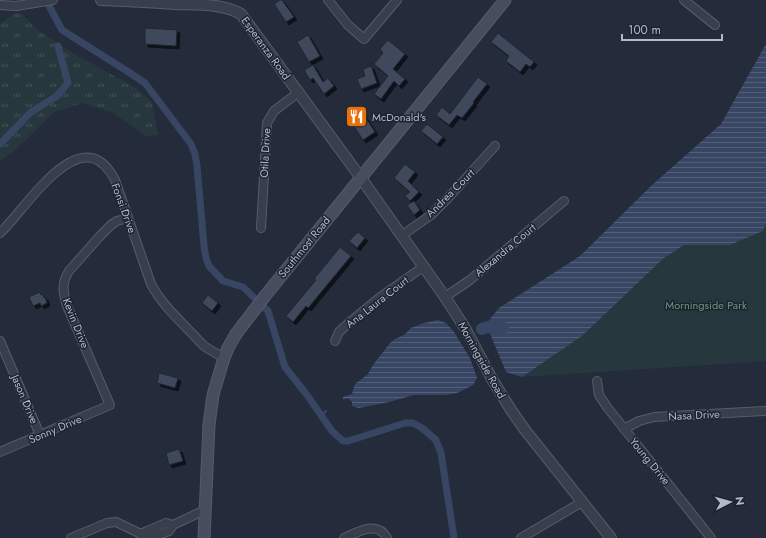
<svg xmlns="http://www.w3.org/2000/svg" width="766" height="538" font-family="Jost,sans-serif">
	<defs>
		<pattern id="grass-tufts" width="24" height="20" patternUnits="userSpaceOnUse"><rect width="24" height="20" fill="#26383d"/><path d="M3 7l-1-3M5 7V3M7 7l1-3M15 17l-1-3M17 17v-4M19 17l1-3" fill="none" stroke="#435358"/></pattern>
		<pattern id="water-rules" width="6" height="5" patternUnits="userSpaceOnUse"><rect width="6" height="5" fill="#384663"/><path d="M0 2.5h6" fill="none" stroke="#525f78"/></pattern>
		<filter id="shadow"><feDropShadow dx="3" dy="3" stdDeviation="0" flood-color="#0009"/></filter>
	</defs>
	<rect width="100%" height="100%" fill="#242c3c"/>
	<polygon fill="url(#grass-tufts)" points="15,13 23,15 37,29 69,51 136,88 152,102 158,135 145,136 114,113 82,103 54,112 16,149 0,161 0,24"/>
	<polygon fill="#26383d" points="766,223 766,361 522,377 582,336 664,258 684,245 730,245 763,231"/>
	<g fill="url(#water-rules)">
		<polygon points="766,44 766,223 763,231 730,245 684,245 664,258 582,336 522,377 506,372 486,324 499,308 580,256 652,185 721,124"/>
		<polygon points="438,320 446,323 454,332 470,358 477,378 473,385 457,393 445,395 414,395 389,402 359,408 352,406 352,402 348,398 343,400 343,397 352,394 355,384 368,374 373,365 390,343 395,339 404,335 411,328 424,323"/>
	</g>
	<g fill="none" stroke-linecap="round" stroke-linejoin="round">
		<polyline stroke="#384663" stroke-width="2" points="321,416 326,411"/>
		<g stroke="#384663" stroke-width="7">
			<polyline points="46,0 62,30 130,73 145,83 191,144 195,154 197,166 204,246 206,258 209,266 223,281 243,287 268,311 285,367 307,395 332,431 343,441 348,441 405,423 413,423 422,428 436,440 441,453 454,538"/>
			<polyline points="0,144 31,112 57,96 68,83 58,46"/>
		</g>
		<polyline stroke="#384663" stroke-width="12" points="482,329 487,327 503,328"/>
	</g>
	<g fill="#404a5b" stroke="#1f2533" filter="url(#shadow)">
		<polygon points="280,0 282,0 294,17 286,22 274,4"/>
		<polygon points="145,28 177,30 176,46 145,44"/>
		<polygon points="498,33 534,62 530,67 526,64 520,72 506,61 509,56 491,42"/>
		<polygon points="308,35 320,56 309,62 297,42"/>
		<polygon points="388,40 405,54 393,69 405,79 399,86 394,81 381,99 374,94 388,76 374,64 383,53 380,49"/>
		<polygon points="313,65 323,82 328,78 334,86 324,94 313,78 310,80 304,70"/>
		<polygon points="371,66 377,83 361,89 357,79 365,76 363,69"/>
		<polygon points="478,77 487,84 473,102 474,103 462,118 457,115 449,125 436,115 442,107 450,114"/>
		<polygon points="358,106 375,132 363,140 346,114"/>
		<polygon points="427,124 443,137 437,144 421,131"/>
		<polygon points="405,164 415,172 408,181 419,192 410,201 405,196 410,192 394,178"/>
		<polygon points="414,201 420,210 414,215 407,205"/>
		<polygon points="358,232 365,238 357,248 349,241"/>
		<polygon points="340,247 351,256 308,308 306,306 293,322 286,316 295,305 316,280 314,279"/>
		<polygon points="40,292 41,295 43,295 44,298 45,297 47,303 41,306 40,303 33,306 29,297"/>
		<polygon points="208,295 218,303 212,311 202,303"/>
		<polygon points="159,373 178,378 175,388 157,383"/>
		<polygon points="179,449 183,461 169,465 166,453"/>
	</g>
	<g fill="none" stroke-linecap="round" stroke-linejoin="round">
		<defs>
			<g id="minor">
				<polyline points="328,0 348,25 364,39 397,0"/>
				<polyline points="684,0 715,25"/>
				<polyline points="0,5 16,6 53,0"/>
				<polyline points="261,228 267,123 274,111 299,92"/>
				<path d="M0,233C26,209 82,115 115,180L151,284C163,307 185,325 203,345L207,348L224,358"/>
				<polyline points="401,236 431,215 448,198 495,146"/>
				<polyline points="445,297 470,280 564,201"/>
				<polyline points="0,341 40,435"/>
				<polyline points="335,341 339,332 351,321 379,298 423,267"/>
				<polyline points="597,381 599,395 607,407 711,538"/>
				<polyline points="624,429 639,421 654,417 766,411"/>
				<path d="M0,452L110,405L67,306C63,292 61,284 69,271L100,236L111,225L117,221L128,218"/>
				<polyline points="141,534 147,531 166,523 173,525"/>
				<polyline points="71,538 107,523 116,522 141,534 146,538"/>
				<polyline points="150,538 169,531 173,525 205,510"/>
				<path d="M344,538C358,532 377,520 387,538"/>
				<polyline points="521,538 582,502"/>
			</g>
			<path id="tertiary" d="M101,0C126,1 150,2 175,4C197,5 222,3 241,14L361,178L445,297L465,328L492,379L511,410L525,430L611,538"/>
			<polyline id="secondary" points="204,538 209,425 213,395 224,358 228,348 236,334 265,296 505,0"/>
		</defs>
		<use href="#minor" stroke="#555c6a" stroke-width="10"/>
		<use href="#tertiary" stroke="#555c6a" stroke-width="12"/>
		<use href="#secondary" stroke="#555c6a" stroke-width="13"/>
		<use href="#minor" stroke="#373e4c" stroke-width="8"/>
		<use href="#tertiary" stroke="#373e4c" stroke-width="10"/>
		<use href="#secondary" stroke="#454d5f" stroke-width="11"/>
	</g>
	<defs>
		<symbol id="restaurant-square" viewBox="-11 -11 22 22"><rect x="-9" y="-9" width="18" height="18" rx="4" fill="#e8710a" stroke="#1d2331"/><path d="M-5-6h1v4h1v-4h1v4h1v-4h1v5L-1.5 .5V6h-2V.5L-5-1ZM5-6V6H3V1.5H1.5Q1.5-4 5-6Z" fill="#fff"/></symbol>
	</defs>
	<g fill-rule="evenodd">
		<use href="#restaurant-square" x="344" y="104" width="25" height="25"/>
	</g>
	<g text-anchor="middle" stroke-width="3" stroke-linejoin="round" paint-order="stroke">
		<g font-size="11" fill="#b3b9c8" stroke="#1d2331">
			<text transform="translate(266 48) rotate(54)" y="4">Esperanza Road</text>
			<text transform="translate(265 153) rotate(-87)" y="4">Otila Drive</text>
			<text transform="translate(450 193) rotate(-45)" y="4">Andrea Court</text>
			<text transform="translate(124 208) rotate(70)" y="4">Fonsi Drive</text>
			<text transform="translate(304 247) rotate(-51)" y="4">Southmost Road</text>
			<text transform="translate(505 250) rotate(-40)" y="4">Alexandra Court</text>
			<text transform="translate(377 302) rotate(-38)" y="4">Ana Laura Court</text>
			<text transform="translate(76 323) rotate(68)" y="4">Kevin Drive</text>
			<text transform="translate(482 360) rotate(61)" y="4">Morningside Road</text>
			<text transform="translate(25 399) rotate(67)" y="4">Jason Drive</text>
			<text transform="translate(694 415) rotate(-3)" y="4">Nasa Drive</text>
			<text transform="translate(55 429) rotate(-23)" y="4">Sonny Drive</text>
			<text transform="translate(650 461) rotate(51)" y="4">Young Drive</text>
		</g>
		<g font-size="11" fill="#b3b9c8" stroke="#1d2331" text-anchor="start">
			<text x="372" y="121">McDonald's</text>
		</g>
		<g font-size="11" fill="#6a9879" stroke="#1d2331">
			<text x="706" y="309">Morningside Park</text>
		</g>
	</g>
	<g transform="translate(730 502) rotate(84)" stroke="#1d2331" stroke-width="3" paint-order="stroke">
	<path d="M0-3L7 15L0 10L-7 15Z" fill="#b3b9c8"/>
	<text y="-6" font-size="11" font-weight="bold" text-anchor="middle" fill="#b3b9c8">N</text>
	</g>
	<path d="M622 34v6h100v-6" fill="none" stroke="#b3b9c8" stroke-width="2"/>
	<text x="628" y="34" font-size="12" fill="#b3b9c8" stroke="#1d2331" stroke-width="3" paint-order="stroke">100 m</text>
</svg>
